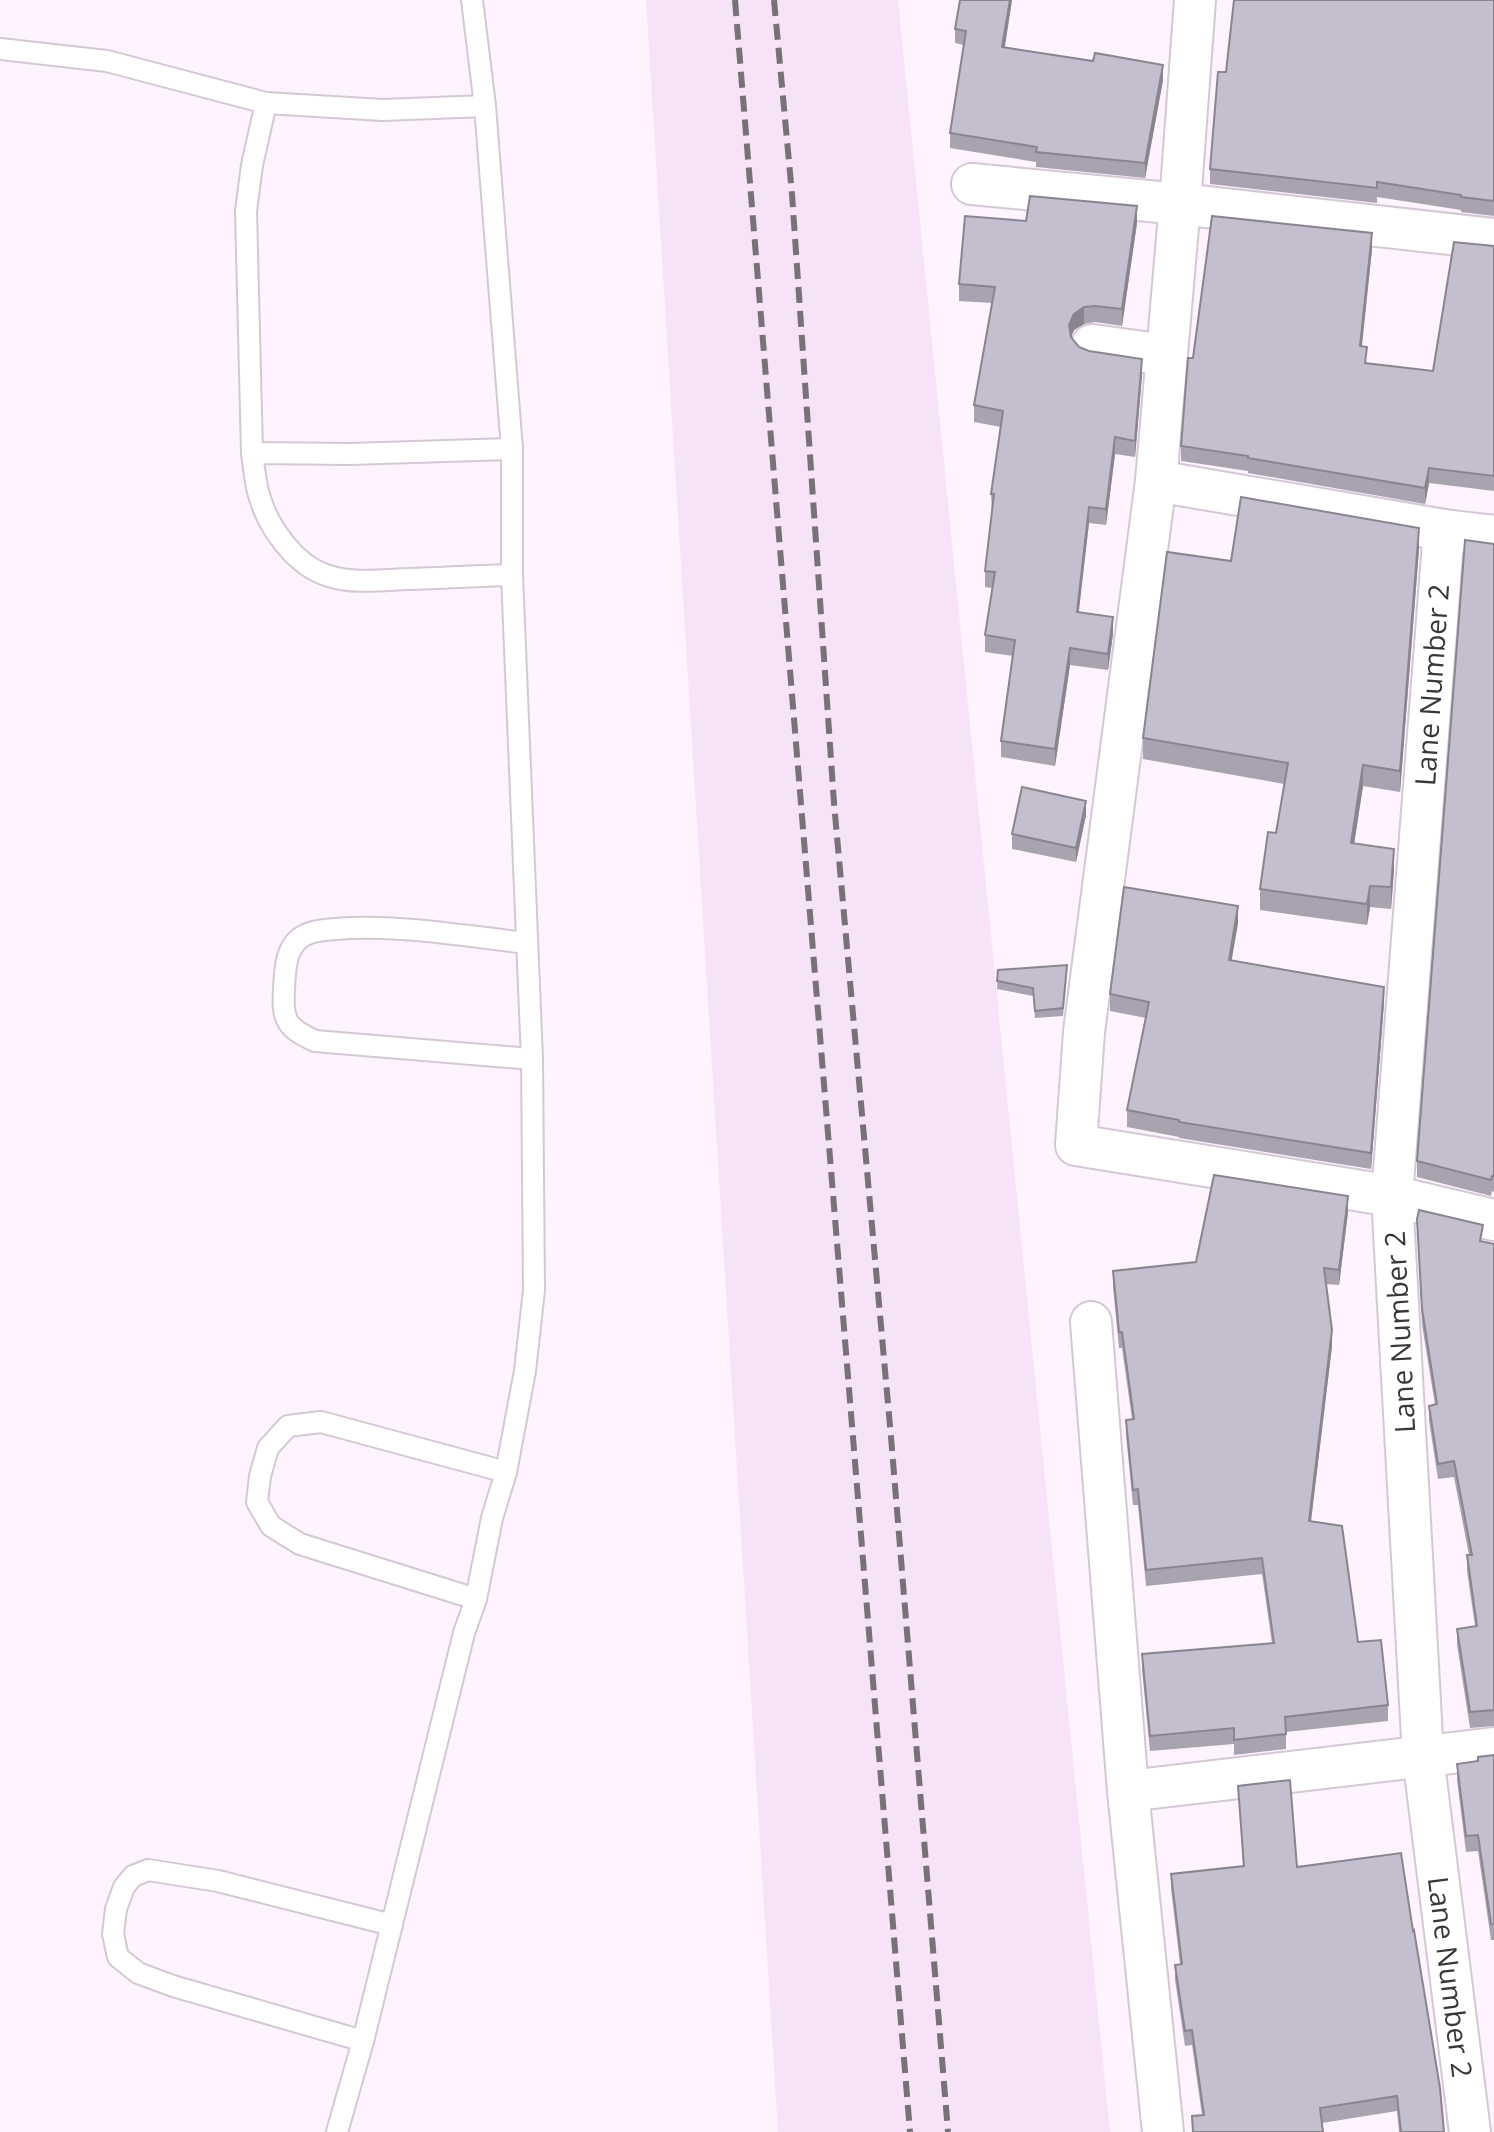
<svg xmlns="http://www.w3.org/2000/svg" width="1494" height="2132" font-family="'Open Sans',sans-serif">
	<rect width="100%" height="100%" fill="#fef3fe"/>
	<polygon fill="#f6e3f7" points="646,0 898,0 1110,2132 778,2132"/>
	<g fill="none" stroke-linecap="round" stroke-linejoin="round">
		<defs>
			<g id="lane">
				<polyline points="0,49 107,61 266,103 383,110 485,106"/>
				<path d="M512,449L350,454L252,453C254,467 255,482 259,495C268,527 295,566 329,576C353,584 383,580 408,579C443,578 477,576 512,575"/>
				<polyline points="252,453 246,211 252,165 266,103"/>
				<path d="M527,943C464,936 398,924 335,929C325,930 314,930 305,935C285,945 285,970 284,990C282,1021 287,1028 315,1041L532,1059"/>
				<polyline points="476,1599 300,1544 271,1526 257,1502 260,1476 268,1448 288,1426 321,1422 506,1472"/>
				<polyline points="363,2041 173,1986 138,1973 118,1957 113,1934 116,1909 124,1887 133,1876 148,1870 218,1881 392,1925"/>
				<polyline points="337,2132 363,2041 464,1633 476,1599 492,1518 506,1472 525,1371 534,1290 532,1059 512,575 512,449 485,106 472,0"/>
			</g>
			<g id="street">
				<polyline points="1195,0 1180,204 1156,481 1084,1032 1076,1145 1392,1196 1494,1220"/>
				<polyline points="972,184 1180,204 1494,239"/>
				<polyline points="1092,345 1166,355"/>
				<polyline points="1156,481 1444,530 1494,536"/>
				<polyline points="1444,530 1392,1196 1423,1756 1470,2132"/>
				<polyline points="1091,1322 1128,1791 1163,2132"/>
				<polyline points="1128,1791 1494,1748"/>
			</g>
		</defs>
		<use href="#lane" stroke="#d5c8d5" stroke-width="24"/>
		<use href="#street" stroke="#d5c8d5" stroke-width="44"/>
		<use href="#lane" stroke="#fff" stroke-width="20"/>
		<use href="#street" stroke="#fff" stroke-width="40"/>
		<g stroke="#787178" stroke-width="6" stroke-dasharray="16 8" stroke-linecap="butt">
			<polyline points="735,0 910,2132"/>
			<polyline points="774,0 792,194 834,803 891,1437 948,2132"/>
		</g>
	</g>
	<g fill="#a9a3b1">
		<polygon points="960,0 1012,0 1005,47 1163,80 1145,178 1036,167 1036,162 950,148 950,133 964,45 955,43 955,29"/>
		<polygon points="1494,0 1494,216 1461,212 1461,210 1377,197 1377,203 1210,184 1210,169 1226,72"/>
		<polygon points="1026,221 1137,223 1122,326 1095,322 1084,324 1074,330 1071,337 1079,347 1142,375 1135,457 1115,454 1106,525 1089,523 1078,612 1113,634 1108,670 1070,665 1055,766 1001,757 1001,741 1013,656 985,652 985,635 992,588 985,587 985,571 992,511 991,494 1001,427 974,422 974,405 992,303 959,301 959,284"/>
		<polygon points="1494,246 1494,491 1429,483 1425,504 1248,473 1248,471 1181,461 1181,446 1193,358 1372,249 1362,346 1367,364 1433,371"/>
		<polygon points="1494,544 1494,1192 1492,1191 1491,1196 1417,1177 1417,1161"/>
		<polygon points="1419,549 1400,792 1363,786 1354,844 1394,870 1391,909 1370,907 1367,925 1260,910 1260,889 1276,833 1284,784 1143,759 1143,738 1231,561"/>
		<polygon points="1086,815 1076,862 1012,849 1012,834"/>
		<polygon points="1238,923 1231,960 1384,1003 1371,1169 1179,1138 1179,1137 1127,1127 1127,1110 1146,1018 1110,1011 1110,994"/>
		<polygon points="998,970 1067,972 1063,1016 1035,1018 1033,996 997,989"/>
		<polygon points="1348,1212 1339,1285 1326,1284 1332,1346 1311,1521 1358,1642 1388,1705 1388,1721 1286,1732 1286,1749 1234,1755 1234,1744 1150,1751 1142,1670 1142,1654 1272,1643 1262,1574 1146,1586 1138,1505 1133,1505 1126,1435 1126,1420 1132,1419 1122,1348 1119,1348 1113,1287 1113,1271 1196,1262"/>
		<polygon points="1417,1219 1483,1242 1494,1244 1494,1726 1470,1728 1457,1645 1457,1629 1475,1626 1467,1571 1467,1555 1469,1555 1454,1477 1438,1479 1429,1421 1429,1406 1435,1405 1422,1325"/>
		<polygon points="1494,1755 1494,1940 1491,1940 1478,1851 1466,1852 1457,1780 1457,1764 1478,1761"/>
		<polygon points="1238,1786 1297,1867 1444,2132 1399,2132 1397,2111 1322,2123 1323,2132 1192,2132 1192,2116 1202,2115 1192,2045 1185,2046 1175,1980 1175,1965 1180,1964 1171,1889 1171,1874 1243,1866"/>
	</g>
	<g fill="#898590">
		<polygon points="1010,0 1012,0 1002,62 1002,47"/>
		<polygon points="1163,65 1163,80 1145,178 1145,163"/>
		<polygon points="1137,206 1137,223 1122,326 1122,309"/>
		<polygon points="1372,233 1372,249 1360,361 1360,346"/>
		<polygon points="1084,307 1084,324 1074,330 1069,341 1069,325 1074,314"/>
		<polygon points="1142,359 1142,375 1135,457 1135,441"/>
		<polygon points="1115,437 1115,454 1106,525 1106,509"/>
		<polygon points="1429,468 1429,483 1425,504 1425,488"/>
		<polygon points="1089,507 1089,523 1077,628 1077,612"/>
		<polygon points="1419,528 1419,549 1400,792 1400,771"/>
		<polygon points="1113,617 1113,634 1108,670 1108,654"/>
		<polygon points="1070,648 1070,665 1055,766 1055,749"/>
		<polygon points="1363,765 1363,786 1351,864 1351,843"/>
		<polygon points="1086,801 1086,815 1076,862 1076,848"/>
		<polygon points="1394,849 1394,870 1391,909 1391,887"/>
		<polygon points="1370,886 1370,907 1367,925 1367,904"/>
		<polygon points="1238,906 1238,923 1229,976 1229,960"/>
		<polygon points="1384,987 1384,1003 1371,1169 1371,1153"/>
		<polygon points="1348,1196 1348,1212 1339,1285 1339,1270"/>
		<polygon points="1332,1330 1332,1346 1309,1537 1309,1521"/>
	</g>
	<g fill="#c4bece" stroke="#898590" stroke-width="2">
		<polygon points="960,0 1010,0 1002,47 1093,61 1095,53 1163,65 1145,163 1036,152 1037,147 950,133 966,31 955,29"/>
		<polygon points="1234,0 1494,0 1494,201 1461,197 1461,195 1377,182 1377,188 1210,169 1218,72 1226,72"/>
		<polygon points="1030,196 1137,206 1122,309 1095,306 1084,307 1074,314 1069,325 1071,337 1079,347 1089,351 1142,359 1135,441 1115,437 1106,509 1089,507 1077,612 1113,617 1108,654 1070,648 1055,749 1001,741 1015,640 985,635 995,572 985,571 994,494 991,494 1003,411 974,405 995,287 959,284 965,216 1026,221"/>
		<polygon points="1212,216 1372,233 1360,346 1367,347 1365,363 1433,371 1454,242 1494,246 1494,476 1429,468 1425,488 1248,458 1248,456 1181,446 1188,358 1193,358"/>
		<polygon points="1241,497 1419,528 1400,771 1363,765 1351,843 1394,849 1391,887 1370,886 1367,904 1260,889 1268,832 1276,833 1288,763 1143,738 1167,552 1231,561"/>
		<polygon points="1465,540 1494,544 1494,1176 1492,1176 1491,1180 1417,1161"/>
		<polygon points="1022,787 1086,801 1076,848 1012,834"/>
		<polygon points="1124,887 1238,906 1229,960 1384,987 1371,1153 1179,1122 1179,1120 1127,1110 1149,1002 1110,994"/>
		<polygon points="1067,965 1063,1008 1035,1011 1033,988 997,981 998,970"/>
		<polygon points="1214,1175 1348,1196 1339,1270 1324,1268 1332,1330 1309,1521 1342,1526 1358,1642 1381,1640 1388,1705 1285,1717 1286,1734 1234,1740 1234,1728 1150,1736 1142,1654 1274,1643 1262,1558 1146,1570 1138,1489 1133,1490 1126,1420 1134,1419 1122,1332 1119,1332 1113,1271 1196,1262"/>
		<polygon points="1419,1210 1483,1225 1480,1241 1494,1244 1494,1710 1470,1712 1457,1629 1477,1626 1467,1555 1472,1555 1454,1461 1438,1464 1429,1406 1437,1404 1422,1309 1417,1219"/>
		<polygon points="1494,1755 1494,1924 1491,1924 1478,1835 1466,1836 1457,1764 1478,1761 1478,1757"/>
		<polygon points="1290,1780 1297,1867 1401,1853 1413,1931 1414,1930 1440,2088 1444,2132 1401,2132 1397,2096 1320,2108 1323,2132 1193,2132 1192,2116 1204,2115 1192,2030 1185,2031 1175,1965 1182,1964 1171,1874 1244,1866 1238,1786"/>
	</g>
	<g text-anchor="middle" stroke-width="6" stroke-linejoin="round" paint-order="stroke">
		<g font-size="28" fill="#3b363b" stroke="#fff">
			<text transform="translate(1432 685) rotate(-86)" y="10">Lane Number 2</text>
			<text transform="translate(1400 1332) rotate(-93)" y="10">Lane Number 2</text>
			<text transform="translate(1450 1977) rotate(83)" y="10">Lane Number 2</text>
		</g>
	</g>
</svg>
